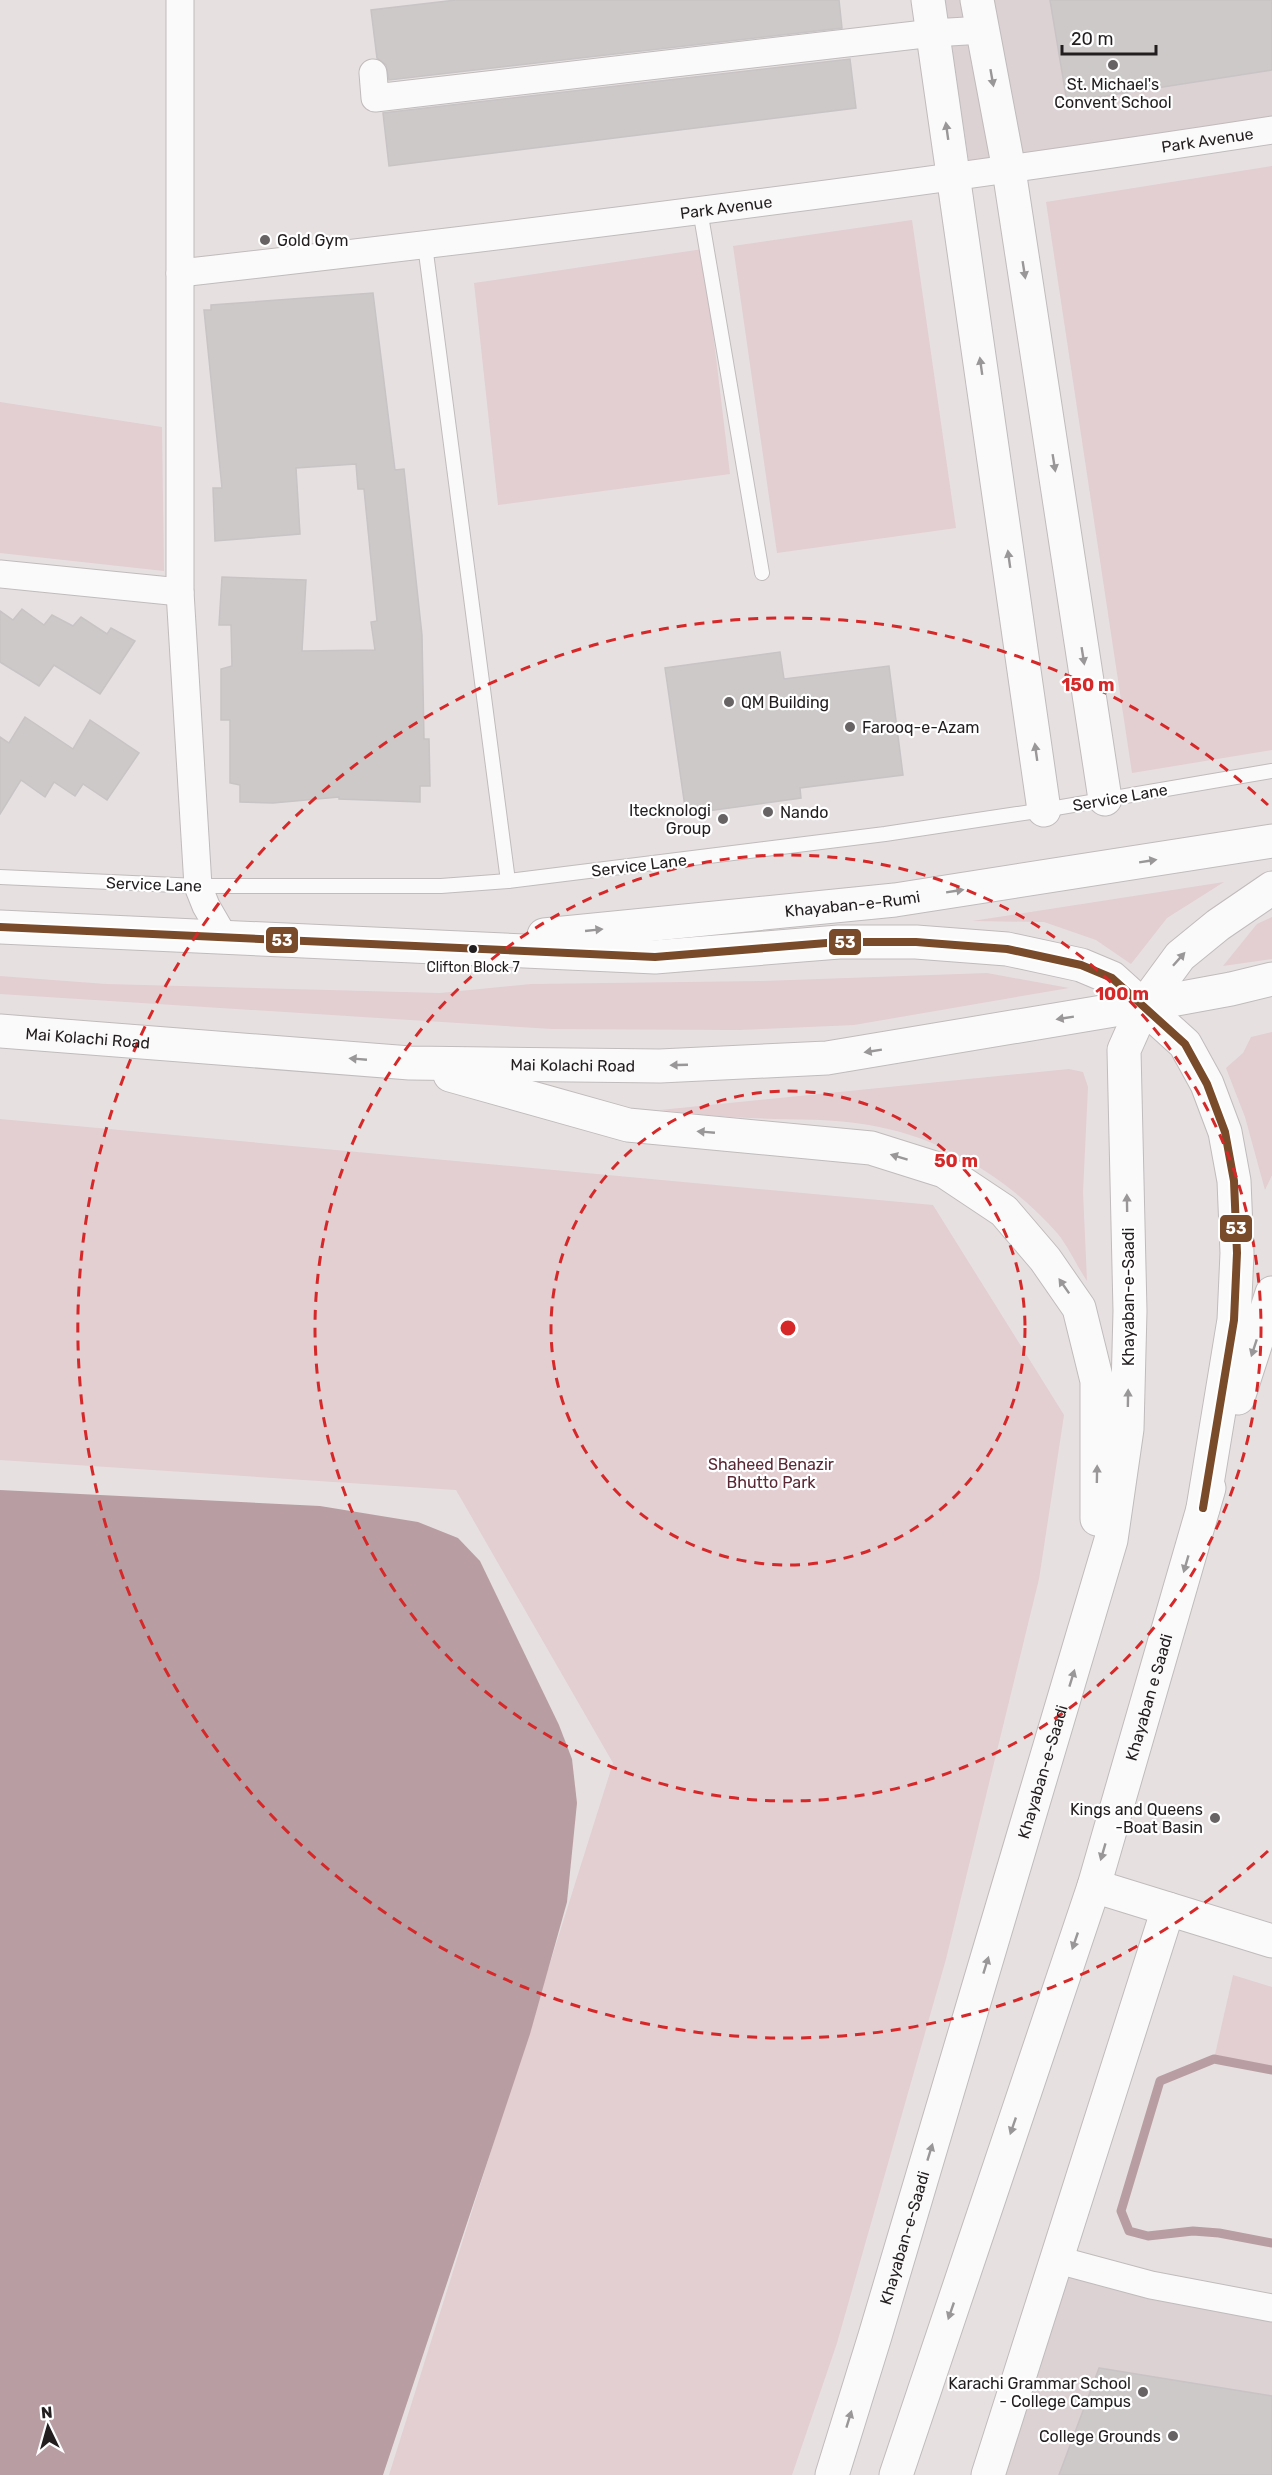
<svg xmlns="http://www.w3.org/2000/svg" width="1272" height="2475" font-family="Rubik,sans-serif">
	<rect width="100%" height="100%" fill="#e6e0e1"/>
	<g fill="#dcd1d3">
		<polygon points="944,0 1272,0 1272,130 971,176"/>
		<polygon points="1058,2260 1272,2308 1272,2475 988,2475"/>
	</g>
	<g fill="#e3ced2">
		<polygon points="1272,166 1272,750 1132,773 1046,202"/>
		<polygon points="912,220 956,528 777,553 733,246"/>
		<polygon points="703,249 730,474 498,505 474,283"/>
		<polygon points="0,402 162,427 164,571 0,553"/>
		<polygon points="1224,882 1167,918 1131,964 1096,940 1044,922 972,921"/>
		<polygon points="1272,917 1272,959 1223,966 1257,924"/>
		<polygon points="987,973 1069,988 854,1025 738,1030 552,1029 0,994 0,976 106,984 440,993 531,984 763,981"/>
		<polygon points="1272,1032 1272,1175 1265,1190 1245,1117 1226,1068 1243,1053 1251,1037"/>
		<path d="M1069,1069L1083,1072L1088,1087L1083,1192L1087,1281C1077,1266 1069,1248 1058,1234C1010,1179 942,1137 869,1125C830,1118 790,1120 751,1118C721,1117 690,1113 660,1110Z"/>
		<polygon points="0,1119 933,1205 1064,1415 1039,1579 946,1959 837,2343 792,2475 389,2475 613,1763 456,1490 0,1460"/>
		<polygon points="1233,1975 1272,1987 1272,2070 1214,2059"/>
	</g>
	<polygon fill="#b89ea3" points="0,1490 320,1506 418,1522 458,1538 480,1561 559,1725 572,1759 577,1803 567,1902 530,2034 383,2475 0,2475"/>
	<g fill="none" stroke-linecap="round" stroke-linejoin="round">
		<polyline stroke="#b89ea3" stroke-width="9" points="1272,2070 1214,2059 1160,2081 1121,2211 1129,2231 1148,2236 1193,2231 1219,2233 1272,2243"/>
	</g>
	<g fill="#cdc9c9" stroke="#c8c3c4" stroke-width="1.5">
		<polygon points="456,0 839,0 842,28 389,80 386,65 377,58 371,10"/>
		<polygon points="1050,0 1272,0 1272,70 1067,102"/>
		<polygon points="850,59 856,108 389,166 383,113"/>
		<polygon points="373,293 395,470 404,469 422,635 424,739 429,739 430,786 420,786 420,802 339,799 339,797 273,803 240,802 240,785 230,783 230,720 221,720 221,669 232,666 231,625 219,625 222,577 306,580 302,651 375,650 371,622 377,621 364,489 358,489 356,464 296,468 300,534 215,541 213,488 222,488 204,310 211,310 211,305"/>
		<polygon points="22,609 44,625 52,615 73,626 81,617 107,634 111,628 135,641 100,694 54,665 39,686 0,662 0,611 13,620"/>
		<polygon points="780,652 784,679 889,666 903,775 800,788 801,798 686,814 665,668"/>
		<polygon points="25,717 73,749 90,720 139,753 107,800 83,784 75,796 54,782 45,797 21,780 0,814 0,737 9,743"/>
		<polygon points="1099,2368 1272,2396 1272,2475 1059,2475"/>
	</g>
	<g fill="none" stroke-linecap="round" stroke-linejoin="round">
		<defs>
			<g id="lane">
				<polyline points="700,210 762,573"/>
				<polyline points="425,245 508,881"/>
				<polyline points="0,877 198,886 441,886 508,881 885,834 1044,810 1272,771"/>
			</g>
			<g id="street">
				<polyline points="180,0 180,592 198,886 206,906 224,937"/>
				<polyline points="373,73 375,98 933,33 983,30"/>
				<path id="s1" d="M180,273C545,232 909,186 1272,130"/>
				<polyline points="0,574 180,592"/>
				<polyline points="1058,2260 1151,2285 1272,2308"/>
			</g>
			<g id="secondary">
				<polyline points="928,0 1044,810"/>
				<polyline points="977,0 1009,170 1105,799"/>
				<polyline points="1094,1886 1272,1941"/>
				<polyline points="988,2475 1168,1909"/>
			</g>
			<g id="primary">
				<polyline points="0,927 655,957 839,942 916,942 1007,949 1081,965 1112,978 1185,1044 1207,1084 1225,1132 1234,1181 1237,1253 1234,1320 1203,1508"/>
				<path id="s2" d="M544,935L895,900L1272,841"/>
				<path id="s3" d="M0,1031L410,1063L660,1066L827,1058L1144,1005L1231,989L1272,979"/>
				<polyline points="450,1075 628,1125 871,1148 944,1171 1004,1211 1045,1259 1079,1308 1097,1381 1097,1519"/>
				<polyline points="1238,1398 1272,1293"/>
				<path id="s4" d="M832,2475L875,2336L1111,1540L1127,1429L1130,1311L1124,1050L1144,1005L1180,956L1218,925L1272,888"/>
				<path id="s5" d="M896,2475L1094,1886L1209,1488"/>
			</g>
		</defs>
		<use href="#lane" stroke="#c0bbbc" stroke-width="16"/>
		<use href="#street" stroke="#c0bbbc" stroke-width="29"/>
		<use href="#secondary" stroke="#c0bbbc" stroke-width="35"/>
		<use href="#primary" stroke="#c0bbbc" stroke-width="35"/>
		<use href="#lane" stroke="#fbfafa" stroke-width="14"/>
		<use href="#street" stroke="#fbfafa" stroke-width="27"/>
		<use href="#secondary" stroke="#fbfafa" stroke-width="33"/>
		<use href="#primary" stroke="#fbfafa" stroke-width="33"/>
		<defs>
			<polyline id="bus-1" points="0,927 655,957 839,942 916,942 1007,949 1081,965 1112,978 1185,1044 1207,1084 1225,1132 1234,1181 1237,1253 1234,1320 1203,1508"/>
		</defs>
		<use href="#bus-1" stroke="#fff" stroke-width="12"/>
		<use href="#bus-1" stroke="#7a4b2a" stroke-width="8"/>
	</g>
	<defs><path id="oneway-solid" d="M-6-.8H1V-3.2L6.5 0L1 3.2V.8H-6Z" transform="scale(1.5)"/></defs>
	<g fill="#999797">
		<use href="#oneway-solid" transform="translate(992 78) rotate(80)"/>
		<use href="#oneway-solid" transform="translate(947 131) rotate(-98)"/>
		<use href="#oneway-solid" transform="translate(1024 270) rotate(81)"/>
		<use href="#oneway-solid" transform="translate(981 366) rotate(-98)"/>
		<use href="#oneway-solid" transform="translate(1054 463) rotate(81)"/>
		<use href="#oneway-solid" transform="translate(1009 559) rotate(-98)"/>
		<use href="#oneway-solid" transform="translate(1083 656) rotate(81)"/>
		<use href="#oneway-solid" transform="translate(1036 752) rotate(-98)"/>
		<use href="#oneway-solid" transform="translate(1148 861) rotate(-9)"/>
		<use href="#oneway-solid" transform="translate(955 891) rotate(-9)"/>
		<use href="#oneway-solid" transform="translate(594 930) rotate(-6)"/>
		<use href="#oneway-solid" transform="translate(1179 959) rotate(-48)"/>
		<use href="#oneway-solid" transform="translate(1065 1018) rotate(171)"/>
		<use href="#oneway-solid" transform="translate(873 1051) rotate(171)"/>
		<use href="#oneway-solid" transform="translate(358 1059) rotate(-175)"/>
		<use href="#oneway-solid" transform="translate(679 1065) rotate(178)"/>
		<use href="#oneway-solid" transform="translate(706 1132) rotate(-175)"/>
		<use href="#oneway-solid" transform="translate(899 1157) rotate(-163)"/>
		<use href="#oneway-solid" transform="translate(1127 1203) rotate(-91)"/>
		<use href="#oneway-solid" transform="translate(1064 1286) rotate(-125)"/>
		<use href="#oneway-solid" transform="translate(1254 1348) rotate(108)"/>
		<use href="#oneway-solid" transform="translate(1128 1398) rotate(-89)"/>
		<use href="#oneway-solid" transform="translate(1097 1474) rotate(-89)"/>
		<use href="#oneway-solid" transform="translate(1186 1564) rotate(106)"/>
		<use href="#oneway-solid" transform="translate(1072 1678) rotate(-73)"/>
		<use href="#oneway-solid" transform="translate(1103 1852) rotate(106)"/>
		<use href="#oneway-solid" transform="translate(1075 1941) rotate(109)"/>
		<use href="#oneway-solid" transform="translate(986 1965) rotate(-73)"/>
		<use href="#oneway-solid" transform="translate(1013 2126) rotate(109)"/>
		<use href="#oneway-solid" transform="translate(930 2152) rotate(-73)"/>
		<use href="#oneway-solid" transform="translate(951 2311) rotate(109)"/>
		<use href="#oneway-solid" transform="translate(849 2419) rotate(-73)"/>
	</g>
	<g fill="none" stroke="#d62828" stroke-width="3" stroke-dasharray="10 8">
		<circle cx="788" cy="1328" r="237"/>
		<circle cx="788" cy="1328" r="473"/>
		<path d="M1268 1851A710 710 0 1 1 1268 805"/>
	</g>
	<g fill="#676263" stroke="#fff" stroke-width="2">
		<circle cx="1113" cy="65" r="6"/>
		<circle cx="265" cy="240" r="6"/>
		<circle cx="729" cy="702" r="6"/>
		<circle cx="850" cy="727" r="6"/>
		<circle cx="768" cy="812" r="6"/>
		<circle cx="723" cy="819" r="6"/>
		<circle cx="1215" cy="1818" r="6"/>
		<circle cx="1143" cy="2392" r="6"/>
		<circle cx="1173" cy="2436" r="6"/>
	</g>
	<circle fill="#221e1f" stroke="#fff" stroke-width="2" cx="473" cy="949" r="5"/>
	<g text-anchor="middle" stroke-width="4.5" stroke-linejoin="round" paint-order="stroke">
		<g font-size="14" fill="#221e1f" stroke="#fff">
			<text x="473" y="972">Clifton Block 7</text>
		</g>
		<g font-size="16" fill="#221e1f" stroke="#fff" text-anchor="start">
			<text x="1113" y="90" text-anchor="middle">St. Michael's<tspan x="1113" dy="18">Convent School</tspan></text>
			<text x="277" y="246">Gold Gym</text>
			<text x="741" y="708">QM Building</text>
			<text x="862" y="733">Farooq-e-Azam</text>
			<text x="711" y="816" text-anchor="end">Itecknologi<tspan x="711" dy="18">Group</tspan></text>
			<text x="780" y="818">Nando</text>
			<text x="1203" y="1815" text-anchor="end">Kings and Queens<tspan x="1203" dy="18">-Boat Basin</tspan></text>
			<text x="1131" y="2389" text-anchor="end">Karachi Grammar School<tspan x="1131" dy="18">- College Campus</tspan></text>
			<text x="1161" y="2442" text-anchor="end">College Grounds</text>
		</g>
		<g font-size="16" fill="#221e1f" stroke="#fff">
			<text dy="6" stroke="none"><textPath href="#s1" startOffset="1036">Park Avenue</textPath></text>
			<text dy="6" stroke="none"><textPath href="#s1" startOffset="550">Park Avenue</textPath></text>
			<text transform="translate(1120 797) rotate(-10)" y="6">Service Lane</text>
			<text transform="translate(639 865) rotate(-7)" y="6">Service Lane</text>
			<text transform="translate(154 884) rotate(2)" y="6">Service Lane</text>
			<text dy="6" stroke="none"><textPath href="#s2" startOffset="310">Khayaban-e-Rumi</textPath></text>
			<text dy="6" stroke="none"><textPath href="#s3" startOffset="88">Mai Kolachi Road</textPath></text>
			<text dy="6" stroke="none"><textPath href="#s3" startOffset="574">Mai Kolachi Road</textPath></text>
			<text transform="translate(1128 1297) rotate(-90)" y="6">Khayaban-e-Saadi</text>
			<text dy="6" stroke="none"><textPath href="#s5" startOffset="818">Khayaban e Saadi</textPath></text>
			<text dy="6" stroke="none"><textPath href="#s4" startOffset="734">Khayaban-e-Saadi</textPath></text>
			<text dy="6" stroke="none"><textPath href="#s4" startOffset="248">Khayaban-e-Saadi</textPath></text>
		</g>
		<g font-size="16" fill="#5a2835" stroke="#fff">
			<text x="771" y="1470">Shaheed Benazir<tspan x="771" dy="18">Bhutto Park</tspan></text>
		</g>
	</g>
	<circle cx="788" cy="1328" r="9" fill="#d62828" stroke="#fff" stroke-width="3"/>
	<g font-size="18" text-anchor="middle" font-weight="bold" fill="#d62828" stroke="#fff" stroke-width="4.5" stroke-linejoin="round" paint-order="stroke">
		<text x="1088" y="691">150 m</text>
		<text x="1122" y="1000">100 m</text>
		<text x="956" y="1167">50 m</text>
	</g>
	<g stroke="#fff" stroke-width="2">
		<rect x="265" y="926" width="34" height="28" rx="6" fill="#7a4b2a"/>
		<rect x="828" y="928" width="34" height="28" rx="6" fill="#7a4b2a"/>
		<rect x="1219" y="1214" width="34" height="29" rx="6" fill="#7a4b2a"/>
	</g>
	<g font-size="16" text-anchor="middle" font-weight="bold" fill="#fff">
		<text x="282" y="946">53</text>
		<text x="845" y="948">53</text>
		<text x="1236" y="1234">53</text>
	</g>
	<g transform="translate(48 2427) rotate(355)" stroke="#ffffff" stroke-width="4.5" paint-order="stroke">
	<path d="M0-4.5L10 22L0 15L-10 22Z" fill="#221e1f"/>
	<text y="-9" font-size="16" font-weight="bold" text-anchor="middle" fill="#221e1f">N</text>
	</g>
	<path d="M1062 45v9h94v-9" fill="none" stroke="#221e1f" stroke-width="3"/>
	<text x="1071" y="45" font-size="18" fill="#221e1f" stroke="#ffffff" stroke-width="4.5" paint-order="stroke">20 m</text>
</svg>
